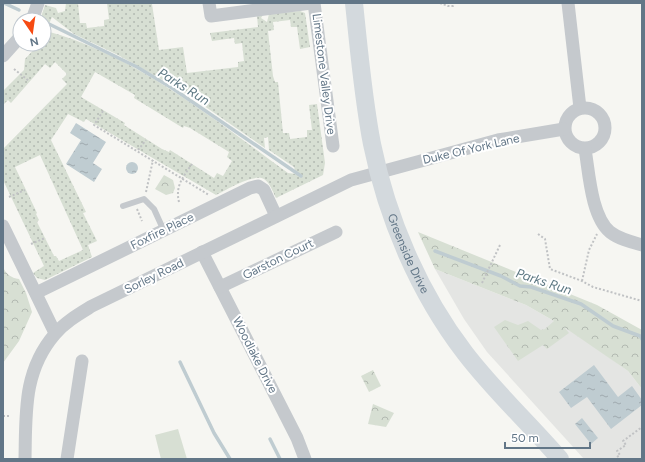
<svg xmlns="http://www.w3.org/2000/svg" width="645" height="462" font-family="Figtree,sans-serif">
	<defs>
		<pattern id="grass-dots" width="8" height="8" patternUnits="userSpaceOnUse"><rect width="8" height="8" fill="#d7dfd3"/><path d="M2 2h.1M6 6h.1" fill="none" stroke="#b2b9b1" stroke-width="1.8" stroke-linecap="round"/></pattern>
		<pattern id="forest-crowns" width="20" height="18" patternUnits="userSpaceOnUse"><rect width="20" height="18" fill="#d7dfd3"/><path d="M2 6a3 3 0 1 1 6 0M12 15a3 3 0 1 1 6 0" fill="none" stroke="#b2b9b1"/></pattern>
		<pattern id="water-ripples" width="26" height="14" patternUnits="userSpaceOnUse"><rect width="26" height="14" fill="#bfccd1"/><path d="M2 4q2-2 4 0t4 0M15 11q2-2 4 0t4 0" fill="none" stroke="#9faaaf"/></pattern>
	</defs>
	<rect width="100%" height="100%" fill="#f6f6f2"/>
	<polygon fill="#e4e5e3" points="435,269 526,305 575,333 628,371 642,389 642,459 584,459 487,352 464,319"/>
	<path fill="url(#grass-dots)" fill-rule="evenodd" d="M66,3H78L80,23H86L87,28L104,26V20L109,19L107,3H154L152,4L159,50L183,47L187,73L238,67V62L244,61L242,43L235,44L234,38L212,41L210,33L258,27L257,16L263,15L261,18L267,22L269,14L300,11L305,13L310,47L300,49L297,27H291L290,20L273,22L274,30L268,31L273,76L275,82H278L283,133H289L290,139L307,137V130H312L309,105L317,104L325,163L323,175L276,198C273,192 270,183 264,179C254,173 226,190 216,195L86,119L84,122L68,114L51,140L86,212L83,213L97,241L88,245L92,257L45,280L37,278L33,273L44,266L3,180V149L67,84L62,79L67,74L55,62L50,68L45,64L11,103L8,100L3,105V91L24,70L25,59L39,44H44V20H40L45,5L56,8L58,13L65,11ZM52,17L74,34L118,55L184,92L265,148L264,138L268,137L269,150L294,167L296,174L288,173C215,120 134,54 46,31ZM95,72L135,95L134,98L183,128L184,126L190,128L229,152L227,157L232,161L223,176L217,173L214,178L170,150L169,152L162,149L124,125L125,123L81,97ZM40,155L83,250L59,261L56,256H54L37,222L39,220L36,214L37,213L15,167Z"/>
	<g fill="url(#forest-crowns)">
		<polygon points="164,175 173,180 175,188 173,193 166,195 155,189"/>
		<polygon points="418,232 597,305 642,330 642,389 628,371 564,327 569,333 547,349 543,345 518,361 494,327 505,320 518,325 528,321 541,330 545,329 554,321 526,305 435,269"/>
		<path d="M3,267C6,274 11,278 19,279L26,293L32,312L19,341L3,363Z"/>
		<polygon points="373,370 381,386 369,392 361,376"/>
		<polygon points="373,404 394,413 386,427 368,424"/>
	</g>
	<polygon fill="#d7dfd3" points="178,429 187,459 161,459 155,435"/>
	<g fill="url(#water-ripples)">
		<polygon points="76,123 106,142 93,163 102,169 94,182 66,164 81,140 70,133"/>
		<circle cx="132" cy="168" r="6"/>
		<polygon points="594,365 618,397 632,386 642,400 642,405 611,429 587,397 571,408 559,392"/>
		<polygon points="582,418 598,438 591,444 575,424"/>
	</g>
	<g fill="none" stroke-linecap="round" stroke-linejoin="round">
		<g stroke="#bfccd1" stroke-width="3.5">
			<polyline points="4,3 19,10"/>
			<polyline points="49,24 137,67 172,88 301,176"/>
			<polyline points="435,251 501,276 520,286 531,287 581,304 613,326 640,336 642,339"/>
			<polyline points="180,362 214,433 230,459"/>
			<polyline points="270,439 280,459"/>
		</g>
		<g stroke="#c0c2c4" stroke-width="2" stroke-dasharray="2 2" stroke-linecap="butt">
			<polyline points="440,3 448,6 453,6 453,3"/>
			<polyline points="14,69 29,81"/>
			<polyline points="103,111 94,125 209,195"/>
			<polyline points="138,150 146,140"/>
			<polyline points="146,192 153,160"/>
			<polyline points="9,197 25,190"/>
			<path d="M179,202C175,186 183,177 192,164"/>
			<polyline points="137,209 142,221"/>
			<polyline points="538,234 545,239 550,269 582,281 593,287 642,301"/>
			<polyline points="31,244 45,238"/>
			<polyline points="582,281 589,250 597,234"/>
			<polyline points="482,283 500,245"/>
			<polyline points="3,416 11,416"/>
			<polyline points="617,457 620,455 617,451 626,445 623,441 642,427"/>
		</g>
		<polyline stroke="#c5c9cd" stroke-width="6" points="123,206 144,199 154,209 164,231"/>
		<g stroke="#c5c9cd" stroke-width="13">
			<polyline points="209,3 211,16 311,3"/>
			<polyline points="314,3 333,146"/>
			<polyline points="568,3 580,108"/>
			<polyline points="32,20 38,3"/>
			<polyline points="3,56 20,37"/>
			<circle cx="585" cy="128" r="20"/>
			<path d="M585,149C589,172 591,216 610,232C619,239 631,242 642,245"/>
			<polyline points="3,226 55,333"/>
			<polyline points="202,252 297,438 305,459"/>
			<polyline points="220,287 336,232"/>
			<polyline points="36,293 250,188 258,186 264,190 276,216"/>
			<path d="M25,459C26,413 23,371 55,334C65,322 79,314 92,306L351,180L498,140L564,129"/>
			<polyline points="67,459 82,361"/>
		</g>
		<path stroke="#d3d9dd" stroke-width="18" id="s1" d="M354,3C359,50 363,98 372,144C387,218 419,293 465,353C494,391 529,423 560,459"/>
	</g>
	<g text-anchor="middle" stroke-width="4" stroke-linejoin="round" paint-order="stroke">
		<g font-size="12" fill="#627687" stroke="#fff">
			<text transform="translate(324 74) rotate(83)" y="4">Limestone Valley Drive</text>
			<text transform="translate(471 149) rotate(-13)" y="4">Duke Of York Lane</text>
			<text transform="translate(162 231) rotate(-26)" y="4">Foxfire Place</text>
			<text dy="4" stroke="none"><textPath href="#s1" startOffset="258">Greenside Drive</textPath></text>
			<text transform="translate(278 259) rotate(-26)" y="4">Garston Court</text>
			<text transform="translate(154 276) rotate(-26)" y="4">Sorley Road</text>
			<text transform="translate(255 355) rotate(63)" y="4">Woodlake Drive</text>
		</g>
		<g font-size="13" font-style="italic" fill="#5d7883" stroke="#fff">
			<text transform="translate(184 86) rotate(32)" y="5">Parks Run</text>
			<text transform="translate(544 281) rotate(18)" y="5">Parks Run</text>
		</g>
	</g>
	<rect width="645" height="462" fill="none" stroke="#627687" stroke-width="8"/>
	<g transform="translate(32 32) rotate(167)"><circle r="19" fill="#ffffff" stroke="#c0c8cf"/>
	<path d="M0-3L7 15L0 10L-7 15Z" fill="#f64a12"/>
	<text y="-6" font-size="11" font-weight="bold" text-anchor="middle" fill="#627687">N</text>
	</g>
	<path d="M505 442v6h85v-6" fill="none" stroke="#627687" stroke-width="2"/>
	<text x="511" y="442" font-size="12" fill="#627687" stroke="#ffffff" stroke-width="3" paint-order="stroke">50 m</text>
</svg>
